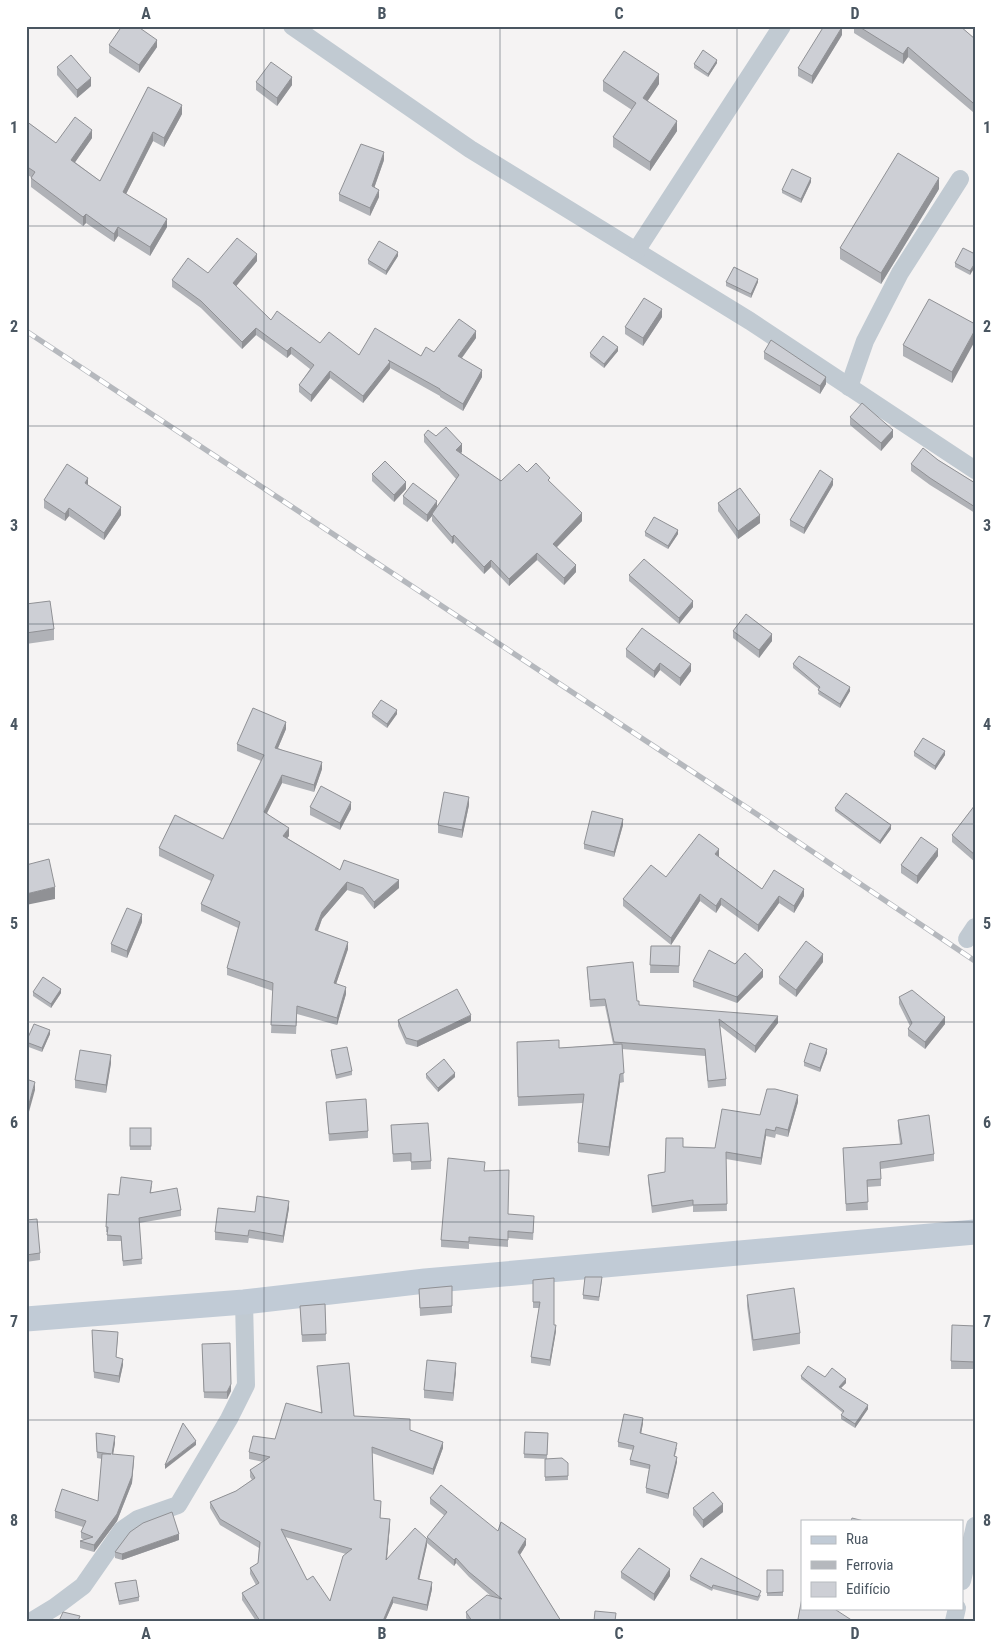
<svg xmlns="http://www.w3.org/2000/svg" width="1001" height="1647" font-family="'Roboto Condensed',sans-serif">
	<rect width="100%" height="100%" fill="#f5f3f3"/>
	<g fill="none" stroke-linecap="round" stroke-linejoin="round">
		<g stroke="#c1cad2" stroke-width="18">
			<polyline points="292,26 470,149 750,321 975,470"/>
			<polyline points="636,251 782,26"/>
			<polyline points="849,387 865,341 900,273 960,179"/>
			<polyline points="967,939 975,927"/>
			<polyline points="962,1581 975,1526"/>
			<polyline points="32,1621 55,1607 83,1586 122,1530 138,1519 178,1505 229,1419 246,1385 244,1302"/>
			<polyline points="954,1621 957,1608"/>
		</g>
		<polyline stroke="#c1cbd6" stroke-width="25" points="26,1319 244,1302 425,1281 975,1232"/>
		<defs>
			<polyline id="rail" points="26,331 758,815 975,961"/>
		</defs>
		<use href="#rail" stroke="#b5b8bd" stroke-width="5.5"/>
		<use href="#rail" stroke="#fff" stroke-width="4" stroke-dasharray="11" stroke-linecap="butt"/>
	</g>
	<g fill="#b0b2b7" fill-rule="evenodd">
		<polygon points="854,26 960,26 975,39 973,112 908,57 903,64 854,33"/>
		<polygon points="842,35 812,84 798,76 798,68"/>
		<polygon points="109,45 157,47 139,73 109,53"/>
		<polygon points="717,63 708,77 694,68 694,64"/>
		<polygon points="57,67 91,86 77,98 57,75"/>
		<polygon points="603,81 659,84 647,101 677,131 650,171 613,147 613,137 632,110 603,91"/>
		<polygon points="256,82 292,85 277,106 256,90"/>
		<polygon points="148,87 182,114 164,147 153,141 126,194 167,227 150,256 118,236 114,242 86,223 83,226 31,187 31,177 26,174 26,121 56,143 92,138 75,162 100,181"/>
		<polygon points="384,160 374,188 379,197 370,216 339,201 339,194"/>
		<polygon points="811,182 801,203 782,193 782,190"/>
		<polygon points="939,189 881,284 840,259 840,248"/>
		<polygon points="975,254 970,275 955,267 955,263"/>
		<polygon points="398,256 386,275 368,264 368,260"/>
		<polygon points="257,261 236,286 271,320 320,343 359,355 421,356 476,338 462,358 482,377 463,411 440,397 440,396 390,368 363,403 330,378 311,402 299,392 299,385 310,369 291,354 287,358 256,335 242,349 201,308 172,287 172,280 208,273"/>
		<polygon points="726,282 758,282 751,298 726,286"/>
		<polygon points="662,317 643,346 625,334 625,327"/>
		<polygon points="975,324 952,383 903,356 903,345"/>
		<polygon points="618,351 604,368 590,357 590,353"/>
		<polygon points="764,352 826,384 820,394 764,359"/>
		<polygon points="850,417 893,437 881,451 850,425"/>
		<polygon points="424,435 462,452 461,453 501,481 527,472 550,483 582,521 557,547 576,572 564,585 537,560 509,586 491,567 484,574 454,542 452,544 432,521 432,516 427,522 403,504 403,496 437,507 456,479 424,442"/>
		<polygon points="938,460 975,483 975,513 930,485 911,471 911,464"/>
		<polygon points="372,474 406,489 394,502 372,481"/>
		<polygon points="88,485 121,515 104,540 69,516 65,521 44,508 44,500"/>
		<polygon points="833,485 804,534 790,526 790,520"/>
		<polygon points="718,503 760,523 738,539 718,511"/>
		<polygon points="645,532 678,534 668,549 645,536"/>
		<polygon points="629,575 693,607 679,624 629,581"/>
		<polygon points="26,604 54,629 54,640 26,644"/>
		<polygon points="733,631 772,641 759,658 733,638"/>
		<polygon points="626,649 691,671 680,686 660,670 654,678 626,657"/>
		<polygon points="793,664 850,691 840,708 818,694 819,689 793,668"/>
		<polygon points="372,713 397,714 387,728 372,717"/>
		<polygon points="286,729 278,748 322,769 314,792 282,783 267,813 289,836 287,838 340,870 399,888 374,909 363,895 347,890 322,919 318,931 348,949 336,984 346,994 337,1025 297,1014 296,1034 271,1033 273,991 227,975 227,968 238,928 201,911 201,904 211,881 159,856 159,848 223,839 261,761 237,751 237,744"/>
		<polygon points="914,752 945,755 935,770 914,756"/>
		<polygon points="469,805 462,838 438,833 438,825"/>
		<polygon points="975,805 975,862 952,842 952,835"/>
		<polygon points="310,807 351,809 340,830 310,815"/>
		<polygon points="835,808 891,829 880,844 835,811"/>
		<polygon points="623,825 614,857 584,849 584,844"/>
		<polygon points="719,856 719,857 762,889 804,896 794,913 779,903 758,932 721,905 716,913 700,901 671,945 623,906 623,899 666,877"/>
		<polygon points="938,856 917,884 901,873 901,865"/>
		<polygon points="142,922 127,958 111,952 111,944"/>
		<polygon points="651,946 680,946 679,973 650,973"/>
		<polygon points="823,962 796,997 779,984 779,977"/>
		<polygon points="735,964 763,977 737,1003 693,987 693,981"/>
		<polygon points="587,967 637,1001 639,1005 778,1023 755,1053 720,1026 726,1079 726,1086 708,1088 705,1056 622,1049 624,1082 620,1083 609,1156 578,1152 578,1143 583,1103 518,1106 517,1042 559,1048 613,1044 605,1006 590,1007"/>
		<polygon points="33,992 61,993 51,1008 33,996"/>
		<polygon points="899,997 945,1024 925,1049 908,1036 908,1029 910,1026 899,1004"/>
		<polygon points="398,1020 471,1021 417,1047 406,1044 398,1026"/>
		<polygon points="50,1034 42,1052 26,1046 26,1041"/>
		<polygon points="331,1050 352,1071 352,1075 336,1079 331,1054"/>
		<polygon points="827,1053 820,1072 804,1066 804,1062"/>
		<polygon points="111,1063 106,1093 75,1088 75,1080"/>
		<polygon points="426,1074 455,1077 438,1092 426,1078"/>
		<polygon points="326,1102 368,1131 368,1138 329,1141"/>
		<polygon points="798,1102 788,1137 776,1134 775,1138 766,1136 761,1165 726,1159 727,1211 693,1212 693,1206 652,1213 648,1181 648,1175 665,1172 683,1147 715,1148 760,1115"/>
		<polygon points="898,1120 934,1154 934,1161 881,1169 881,1186 867,1187 868,1210 846,1211 843,1148 900,1144 898,1127"/>
		<polygon points="391,1125 431,1161 431,1169 411,1170 411,1161 393,1162"/>
		<rect x="130" y="1128" width="21" height="22"/>
		<polygon points="485,1171 508,1214 534,1223 533,1240 508,1238 508,1247 469,1244 469,1249 441,1247 441,1240"/>
		<polygon points="152,1186 151,1192 181,1210 181,1216 139,1223 142,1264 123,1266 121,1241 107,1241 107,1232 106,1232 106,1227 119,1195"/>
		<polygon points="289,1208 283,1243 249,1238 248,1243 215,1240 215,1232 255,1212"/>
		<polygon points="26,1220 40,1253 40,1260 26,1262"/>
		<polygon points="533,1280 554,1325 556,1331 550,1366 531,1363 531,1357 539,1308 533,1308"/>
		<polygon points="602,1280 599,1301 583,1299 583,1295"/>
		<polygon points="452,1286 452,1313 420,1316 419,1289"/>
		<polygon points="747,1295 800,1333 800,1344 753,1351 747,1306"/>
		<polygon points="325,1304 326,1341 302,1342 300,1306"/>
		<polygon points="975,1326 975,1369 951,1369 951,1361"/>
		<polygon points="92,1330 118,1338 116,1357 123,1365 119,1383 94,1378"/>
		<polygon points="202,1344 231,1391 227,1399 204,1398"/>
		<path d="M317,1366L354,1416L410,1430L443,1448L433,1475L372,1453L374,1500L381,1507L380,1518L390,1525L387,1560L427,1545L419,1579L432,1589L427,1611L393,1603L385,1621H256L242,1600V1593L256,1585L250,1574V1568L258,1563L259,1548L220,1525L210,1508V1502L236,1491L252,1480L250,1477V1470L263,1462L249,1459V1452L275,1439L321,1413ZM285,1537L346,1554L330,1601L307,1580Z"/>
		<polygon points="456,1371 453,1401 424,1398 424,1390"/>
		<polygon points="801,1376 825,1377 846,1383 841,1388 868,1409 855,1428 841,1419 841,1415 843,1413 801,1379"/>
		<polygon points="643,1423 641,1434 677,1448 675,1456 677,1462 668,1499 646,1493 646,1488 649,1469 630,1465 630,1460 633,1450 618,1447 618,1442"/>
		<polygon points="525,1432 548,1433 547,1459 524,1458"/>
		<polygon points="96,1433 115,1443 113,1454 134,1462 132,1483 117,1521 94,1552 80,1548 80,1541 84,1540 81,1538 81,1532 83,1527 55,1518 55,1511 98,1501 102,1459 97,1458"/>
		<polygon points="545,1459 568,1463 568,1480 545,1481"/>
		<polygon points="430,1498 526,1545 520,1555 561,1621 468,1621 466,1618 466,1612 492,1597 469,1577 456,1563 454,1566 427,1543 427,1537 445,1516 430,1504"/>
		<polygon points="693,1508 723,1512 703,1528 693,1515"/>
		<polygon points="179,1540 122,1560 115,1558 115,1552"/>
		<rect x="767" y="1570" width="16" height="26"/>
		<polygon points="621,1572 670,1576 654,1601 621,1578"/>
		<polygon points="690,1576 761,1595 758,1601 713,1589 712,1591 690,1580"/>
		<polygon points="115,1583 139,1597 139,1601 119,1605"/>
	</g>
	<g fill="#909195">
		<polygon points="842,27 842,35 812,84 812,76"/>
		<polygon points="157,40 157,47 139,73 139,65"/>
		<polygon points="908,47 908,57 903,64 903,54"/>
		<polygon points="717,60 717,63 708,77 708,74"/>
		<polygon points="659,74 659,84 643,108 643,98"/>
		<polygon points="292,77 292,85 277,106 277,98"/>
		<polygon points="91,78 91,86 77,98 77,90"/>
		<polygon points="975,101 975,110 973,112 973,103"/>
		<polygon points="182,105 182,114 164,147 164,138"/>
		<polygon points="677,121 677,131 650,171 650,162"/>
		<polygon points="92,130 92,138 71,168 71,160"/>
		<polygon points="153,132 153,141 123,200 123,192"/>
		<polygon points="384,152 384,160 372,194 372,186"/>
		<polygon points="811,178 811,182 801,203 801,199"/>
		<polygon points="939,178 939,189 881,284 881,273"/>
		<polygon points="379,190 379,197 370,216 370,208"/>
		<polygon points="86,214 86,223 83,226 83,217"/>
		<polygon points="167,219 167,227 150,256 150,247"/>
		<polygon points="118,227 118,236 114,242 114,234"/>
		<polygon points="398,252 398,256 386,275 386,271"/>
		<polygon points="257,254 257,261 233,290 233,283"/>
		<polygon points="975,263 975,267 970,275 970,271"/>
		<polygon points="758,279 758,282 751,298 751,294"/>
		<polygon points="662,309 662,317 643,346 643,338"/>
		<polygon points="256,328 256,335 242,349 242,342"/>
		<polygon points="975,330 975,341 952,383 952,372"/>
		<polygon points="476,331 476,338 458,363 458,356"/>
		<polygon points="291,347 291,354 287,358 287,351"/>
		<polygon points="618,347 618,351 604,368 604,364"/>
		<polygon points="390,362 390,369 363,403 363,396"/>
		<polygon points="482,370 482,377 463,411 463,404"/>
		<polygon points="330,371 330,378 311,402 311,395"/>
		<polygon points="826,377 826,384 820,394 820,386"/>
		<polygon points="893,430 893,437 881,451 881,443"/>
		<polygon points="462,444 462,452 456,457 456,450"/>
		<polygon points="88,478 88,485 85,483"/>
		<polygon points="833,479 833,485 804,534 804,528"/>
		<polygon points="406,482 406,489 394,502 394,495"/>
		<polygon points="437,501 437,509 432,514 432,516 427,522 427,515"/>
		<polygon points="121,507 121,515 104,540 104,533"/>
		<polygon points="69,508 69,516 65,521 65,514"/>
		<polygon points="582,513 582,521 553,551 553,544"/>
		<polygon points="760,515 760,523 738,539 738,531"/>
		<polygon points="678,530 678,534 668,549 668,546"/>
		<polygon points="454,535 454,542 452,544 452,537"/>
		<polygon points="537,553 537,560 509,586 509,579"/>
		<polygon points="491,560 491,567 484,574 484,567"/>
		<polygon points="576,565 576,572 564,585 564,578"/>
		<polygon points="693,601 693,607 679,624 679,618"/>
		<polygon points="772,634 772,641 759,658 759,650"/>
		<polygon points="660,663 660,670 654,678 654,671"/>
		<polygon points="691,664 691,671 680,686 680,678"/>
		<polygon points="850,687 850,691 840,708 840,704"/>
		<polygon points="397,710 397,714 387,728 387,724"/>
		<polygon points="286,722 286,729 275,755 275,748"/>
		<polygon points="945,751 945,755 935,770 935,766"/>
		<polygon points="322,762 322,769 314,792 314,785"/>
		<polygon points="282,775 282,783 264,819 264,812"/>
		<polygon points="469,797 469,805 462,838 462,830"/>
		<polygon points="351,802 351,809 340,830 340,823"/>
		<polygon points="623,819 623,825 614,857 614,852"/>
		<polygon points="891,825 891,829 880,844 880,841"/>
		<polygon points="289,828 289,836 283,843 283,836"/>
		<polygon points="719,849 719,856 715,861 715,854"/>
		<polygon points="938,849 938,856 917,884 917,876"/>
		<polygon points="399,880 399,888 374,909 374,902"/>
		<polygon points="347,882 347,890 322,919 315,938 315,930 322,912"/>
		<polygon points="55,887 55,899 26,905 26,894"/>
		<polygon points="804,889 804,896 794,913 794,906"/>
		<polygon points="700,894 700,901 671,945 671,938"/>
		<polygon points="779,896 779,903 758,932 758,925"/>
		<polygon points="721,898 721,905 716,913 716,906"/>
		<polygon points="142,914 142,922 127,958 127,951"/>
		<polygon points="348,942 348,949 334,990 334,983"/>
		<polygon points="823,954 823,962 796,997 796,990"/>
		<polygon points="763,970 763,977 737,1003 737,997"/>
		<polygon points="346,987 346,994 337,1025 337,1018"/>
		<polygon points="61,989 61,993 51,1008 51,1004"/>
		<polygon points="471,1015 471,1021 417,1047 417,1041"/>
		<polygon points="778,1016 778,1023 755,1053 755,1046"/>
		<polygon points="945,1017 945,1024 925,1049 925,1042"/>
		<polygon points="50,1030 50,1034 42,1052 42,1048"/>
		<polygon points="827,1049 827,1053 820,1072 820,1068"/>
		<polygon points="111,1055 111,1063 106,1093 106,1085"/>
		<polygon points="455,1073 455,1077 438,1092 438,1088"/>
		<polygon points="620,1074 620,1083 609,1156 609,1147"/>
		<polygon points="35,1082 35,1090 27,1119 27,1111"/>
		<polygon points="798,1095 798,1102 788,1137 788,1130"/>
		<polygon points="766,1129 766,1136 761,1165 761,1158"/>
		<polygon points="289,1201 289,1208 283,1243 283,1236"/>
		<polygon points="556,1325 556,1331 550,1366 550,1360"/>
		<polygon points="123,1359 123,1365 119,1383 119,1376"/>
		<polygon points="456,1363 456,1371 453,1401 453,1393"/>
		<polygon points="846,1379 846,1383 839,1390 839,1387"/>
		<polygon points="231,1384 231,1391 227,1399 227,1392"/>
		<polygon points="868,1405 868,1409 855,1428 855,1424"/>
		<polygon points="643,1418 643,1423 640,1439 640,1433"/>
		<polygon points="115,1436 115,1443 112,1461 112,1454"/>
		<polygon points="196,1441 196,1445 165,1469 165,1465"/>
		<polygon points="443,1442 443,1448 433,1475 433,1469"/>
		<polygon points="134,1456 132,1483 117,1521 94,1552 94,1545"/>
		<polygon points="677,1457 677,1462 668,1499 668,1494"/>
		<polygon points="723,1504 723,1512 703,1528 703,1520"/>
		<polygon points="390,1519 390,1525 386,1567 386,1560"/>
		<polygon points="179,1534 179,1540 122,1560 122,1554"/>
		<polygon points="427,1539 427,1545 418,1585 418,1579"/>
		<polygon points="526,1539 526,1545 518,1558 518,1552"/>
		<polygon points="456,1558 456,1563 454,1566 454,1560"/>
		<polygon points="670,1569 670,1576 654,1601 654,1594"/>
		<polygon points="432,1582 432,1589 427,1611 427,1605"/>
		<polygon points="393,1597 393,1603 385,1621 383,1621"/>
	</g>
	<g fill="#cdcfd5" stroke="#909195" fill-rule="evenodd">
		<polygon points="122,26 137,26 157,40 139,65 109,45"/>
		<polygon points="824,26 840,26 842,27 812,76 798,68"/>
		<polygon points="858,26 960,26 975,39 975,101 973,103 908,47 903,54"/>
		<polygon points="703,50 717,60 708,74 694,64"/>
		<polygon points="624,51 659,74 643,98 677,121 650,162 613,137 636,103 603,81"/>
		<polygon points="71,55 91,78 77,90 57,67"/>
		<polygon points="271,62 292,77 277,98 256,82"/>
		<polygon points="148,87 182,105 164,138 153,132 123,192 167,219 150,247 118,227 114,234 86,214 83,217 31,178 35,172 26,166 26,121 56,143 75,117 92,130 71,160 100,181"/>
		<polygon points="361,144 384,152 372,186 379,190 370,208 339,194"/>
		<polygon points="898,153 939,178 881,273 840,248"/>
		<polygon points="792,169 811,178 801,199 782,190"/>
		<polygon points="237,238 257,254 233,283 271,320 277,311 320,343 329,332 359,355 375,328 421,356 426,347 434,352 459,319 476,331 458,356 482,370 463,404 440,390 440,389 388,360 390,362 363,396 330,371 311,395 299,385 314,365 291,347 287,351 256,328 242,342 201,301 172,280 188,258 208,273"/>
		<polygon points="379,241 398,252 386,271 368,260"/>
		<polygon points="963,248 975,254 975,263 970,271 955,263"/>
		<polygon points="734,267 758,279 751,294 726,282"/>
		<polygon points="644,298 662,309 643,338 625,327"/>
		<polygon points="929,299 975,324 975,330 952,372 903,345"/>
		<polygon points="603,336 618,347 604,364 590,353"/>
		<polygon points="771,340 826,377 820,386 764,352"/>
		<polygon points="862,403 893,430 881,443 850,417"/>
		<polygon points="446,427 462,444 456,450 501,481 519,464 527,472 536,463 550,478 548,480 582,513 553,544 576,565 564,578 537,553 509,579 491,560 484,567 454,535 452,537 432,514 459,475 424,435 428,430 436,436"/>
		<polygon points="923,448 938,460 975,483 975,507 930,478 911,464"/>
		<polygon points="385,461 406,482 394,495 372,474"/>
		<polygon points="67,464 88,478 85,483 121,507 104,533 69,508 65,514 44,500"/>
		<polygon points="820,470 833,479 804,528 790,520"/>
		<polygon points="413,483 437,501 427,515 403,496"/>
		<polygon points="740,488 760,515 738,531 718,503"/>
		<polygon points="654,517 678,530 668,546 645,532"/>
		<polygon points="644,559 693,601 679,618 629,575"/>
		<polygon points="50,601 54,629 26,633 26,604"/>
		<polygon points="746,614 772,634 759,650 733,631"/>
		<polygon points="642,628 691,664 680,678 660,663 654,671 626,649"/>
		<polygon points="799,656 850,687 840,704 818,690 820,687 793,664"/>
		<polygon points="381,700 397,710 387,724 372,713"/>
		<polygon points="253,708 286,722 275,748 322,762 314,785 282,775 264,812 289,828 283,836 340,870 344,860 399,880 374,902 363,888 347,882 322,912 315,930 348,942 334,983 346,987 337,1018 297,1006 296,1026 271,1025 273,983 227,968 240,922 201,904 214,875 159,848 175,815 223,839 264,755 237,744"/>
		<polygon points="923,738 945,751 935,766 914,752"/>
		<polygon points="321,786 351,802 340,823 310,807"/>
		<polygon points="444,792 469,797 462,830 438,825"/>
		<polygon points="846,793 891,825 880,841 835,808"/>
		<polygon points="975,805 975,855 952,835"/>
		<polygon points="592,811 623,819 614,852 584,844"/>
		<polygon points="699,834 719,849 715,854 762,889 774,870 804,889 794,906 779,896 758,925 721,898 716,906 700,894 671,938 623,899 651,865 666,877"/>
		<polygon points="921,837 938,849 917,876 901,865"/>
		<polygon points="49,859 55,887 26,894 26,865"/>
		<polygon points="127,908 142,914 127,951 111,944"/>
		<polygon points="806,941 823,954 796,990 779,977"/>
		<polygon points="651,946 680,946 679,966 650,965"/>
		<polygon points="709,950 735,964 745,953 763,970 737,997 693,981"/>
		<polygon points="633,962 637,1001 639,1001 639,1005 778,1016 755,1046 719,1019 726,1079 708,1081 705,1049 614,1042 605,999 590,1000 587,967"/>
		<polygon points="43,977 61,989 51,1004 33,992"/>
		<polygon points="457,989 471,1015 417,1041 406,1038 398,1020"/>
		<polygon points="912,990 945,1017 925,1042 908,1029 912,1023 899,997"/>
		<polygon points="34,1024 50,1030 42,1048 26,1042"/>
		<polygon points="559,1040 559,1048 622,1044 624,1073 620,1074 609,1147 578,1143 584,1094 518,1097 517,1042"/>
		<polygon points="810,1043 827,1049 820,1068 804,1062"/>
		<polygon points="347,1047 352,1071 336,1075 331,1050"/>
		<polygon points="80,1050 111,1055 106,1085 75,1080"/>
		<polygon points="444,1059 455,1073 438,1088 426,1074"/>
		<polygon points="26,1079 35,1082 27,1111 26,1111"/>
		<polygon points="767,1089 775,1089 798,1095 788,1130 776,1127 775,1131 766,1129 761,1158 726,1152 727,1204 693,1205 693,1200 652,1206 648,1175 665,1172 666,1138 683,1138 683,1147 715,1148 722,1109 760,1115"/>
		<polygon points="366,1099 368,1131 329,1134 326,1102"/>
		<polygon points="929,1115 934,1154 880,1162 881,1179 867,1180 868,1202 846,1204 843,1148 902,1144 898,1120"/>
		<polygon points="428,1123 431,1161 411,1162 411,1153 393,1154 391,1125"/>
		<rect x="130" y="1128" width="21" height="18"/>
		<polygon points="448,1158 485,1162 484,1171 509,1170 508,1214 534,1216 533,1233 508,1231 508,1240 469,1237 469,1242 441,1240"/>
		<polygon points="121,1177 152,1181 150,1193 177,1188 181,1210 139,1218 142,1259 123,1261 121,1236 107,1235 108,1227 106,1227 108,1194 119,1195"/>
		<polygon points="257,1196 289,1201 283,1236 249,1230 248,1236 215,1232 218,1208 255,1212"/>
		<polygon points="37,1219 40,1253 26,1255 26,1220"/>
		<polygon points="585,1277 602,1277 599,1297 583,1295"/>
		<polygon points="554,1278 554,1325 556,1325 550,1360 531,1357 540,1302 533,1302 533,1280"/>
		<polygon points="452,1286 452,1306 420,1308 419,1289"/>
		<polygon points="794,1288 800,1333 753,1340 747,1295"/>
		<polygon points="325,1304 326,1334 302,1335 300,1306"/>
		<polygon points="952,1325 975,1326 975,1362 951,1361"/>
		<polygon points="92,1330 118,1332 116,1357 123,1359 119,1376 94,1372"/>
		<polygon points="230,1343 231,1384 227,1392 204,1392 202,1344"/>
		<polygon points="427,1360 456,1363 453,1393 424,1390"/>
		<path d="M349,1363L354,1416L410,1419V1430L443,1442L433,1469L372,1447L374,1500L381,1501L380,1518L390,1519L386,1560L415,1528L427,1539L418,1579L432,1582L427,1605L393,1597L383,1621H369L367,1620L366,1621H260L242,1593L259,1583L250,1568L258,1563L260,1542L220,1519L210,1502L236,1491L255,1478L250,1470L270,1457L249,1452L253,1436L275,1439L286,1403L322,1413L317,1366ZM281,1529L352,1549L343,1556L330,1601L313,1576L307,1580Z"/>
		<polygon points="808,1366 825,1377 832,1368 846,1379 839,1387 868,1405 855,1424 841,1415 844,1411 801,1376"/>
		<polygon points="624,1414 643,1418 640,1433 677,1443 674,1456 677,1457 668,1494 646,1488 650,1465 630,1460 634,1446 618,1442"/>
		<polygon points="183,1423 196,1441 165,1465"/>
		<polygon points="525,1432 548,1433 547,1455 524,1454"/>
		<polygon points="96,1433 115,1436 112,1454 134,1456 132,1476 117,1514 94,1545 80,1541 93,1537 81,1532 86,1521 55,1511 62,1489 98,1501 102,1454 111,1454 97,1452"/>
		<polygon points="562,1458 568,1463 568,1476 545,1477 545,1459"/>
		<polygon points="441,1485 498,1531 501,1522 526,1539 518,1552 561,1621 472,1621 466,1612 487,1595 502,1599 469,1572 456,1558 454,1560 427,1537 447,1512 430,1498"/>
		<polygon points="713,1492 723,1504 703,1520 693,1508"/>
		<polygon points="172,1512 179,1534 122,1554 115,1552 130,1532 143,1523"/>
		<polygon points="852,1518 864,1521 851,1521"/>
		<polygon points="639,1548 670,1569 654,1594 621,1572"/>
		<polygon points="701,1558 761,1591 758,1597 713,1585 712,1588 690,1576"/>
		<polygon points="767,1570 783,1570 783,1592 767,1593"/>
		<polygon points="136,1580 139,1597 119,1601 115,1583"/>
		<polygon points="802,1598 802,1608 833,1608 853,1621 803,1621 798,1619"/>
		<polygon points="595,1611 616,1613 615,1621 594,1621"/>
		<polygon points="63,1612 80,1616 78,1621 59,1621"/>
	</g>
	<path fill="none" stroke="#4a5661" stroke-width="1" stroke-opacity="0.55" d="M264,26V1621M500,26V1621M737,26V1621M26,226H975M26,426H975M26,624H975M26,824H975M26,1022H975M26,1222H975M26,1420H975"/>
	<rect width="1001" height="1647" fill="none" stroke="#ffffff" stroke-width="55"/>
	<rect x="801" y="1520" width="162" height="90" fill="#ffffff" stroke="#b7bbc0"/>
	<rect x="811" y="1536" width="25" height="8" fill="#c1cbd6" stroke="#b7bbc0"/>
	<text x="846" y="1544" font-size="15" fill="#4a5661">Rua</text>
	<rect x="811" y="1561" width="25" height="8" fill="#b5b8bd" stroke="#b7bbc0"/>
	<text x="846" y="1570" font-size="15" fill="#4a5661">Ferrovia</text>
	<rect x="811" y="1582" width="25" height="15" fill="#cdcfd5" stroke="#b7bbc0"/>
	<text x="846" y="1594" font-size="15" fill="#4a5661">Edifício</text>
	<rect x="28" y="28" width="946" height="1592" fill="none" stroke="#4a5661" stroke-width="2"/>
	<g font-size="16" text-anchor="middle" font-weight="bold" fill="#4a5661">
		<text x="146" y="19">A</text>
		<text x="382" y="19">B</text>
		<text x="619" y="19">C</text>
		<text x="855" y="19">D</text>
		<text x="14" y="133">1</text>
		<text x="987" y="133">1</text>
		<text x="14" y="332">2</text>
		<text x="987" y="332">2</text>
		<text x="14" y="531">3</text>
		<text x="987" y="531">3</text>
		<text x="14" y="730">4</text>
		<text x="987" y="730">4</text>
		<text x="14" y="929">5</text>
		<text x="987" y="929">5</text>
		<text x="14" y="1128">6</text>
		<text x="987" y="1128">6</text>
		<text x="14" y="1327">7</text>
		<text x="987" y="1327">7</text>
		<text x="14" y="1526">8</text>
		<text x="987" y="1526">8</text>
		<text x="146" y="1639">A</text>
		<text x="382" y="1639">B</text>
		<text x="619" y="1639">C</text>
		<text x="855" y="1639">D</text>
	</g>
</svg>
